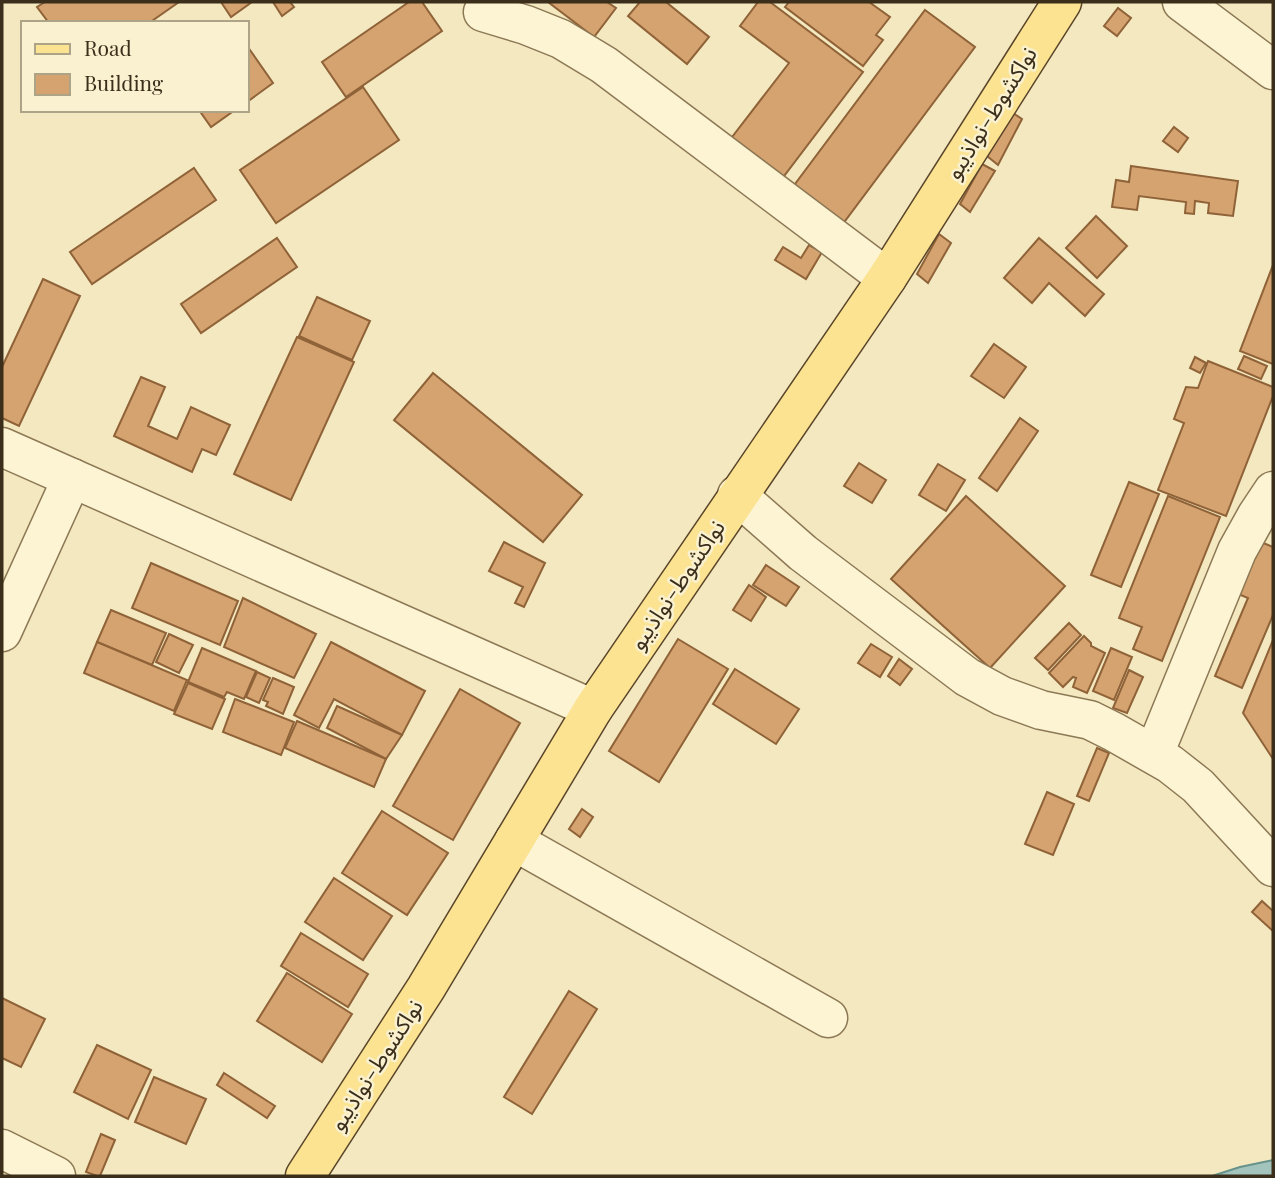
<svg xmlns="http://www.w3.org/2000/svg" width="1275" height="1178" font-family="'Playfair Display','Noto Sans Arabic',serif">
	<rect width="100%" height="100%" fill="#f3e8bf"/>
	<polygon fill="#a2c4bd" stroke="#68938c" stroke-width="2" points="1273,1160 1273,1176 1212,1176 1240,1167"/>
	<g fill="#d5a370" stroke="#8f6238" stroke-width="2">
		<polygon points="45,2 179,2 149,23 49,23 37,7"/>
		<polygon points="221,2 252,2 231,17"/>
		<polygon points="273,2 290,2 294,7 282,16"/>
		<polygon points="409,2 422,2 442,31 346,97 322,62"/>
		<polygon points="548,2 607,2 616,8 594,37"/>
		<polygon points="640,2 666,2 709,37 687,64 628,16"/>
		<polygon points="758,2 770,2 863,72 781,180 729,141 789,63 740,26"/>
		<polygon points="789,2 869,2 890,17 876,35 883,40 863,66 785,7"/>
		<polygon points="1118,8 1131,18 1117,36 1104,26"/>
		<polygon points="925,10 975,47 842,225 792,188"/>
		<polygon points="250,50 273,83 247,102 247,53"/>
		<polygon points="363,87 399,140 276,223 240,170"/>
		<polygon points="199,110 235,110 211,127"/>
		<polygon points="1013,113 1022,119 998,165 987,156"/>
		<polygon points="1174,127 1188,138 1178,152 1163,141"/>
		<polygon points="982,164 995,171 970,212 960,204"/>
		<polygon points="1131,166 1238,181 1233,216 1208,213 1209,203 1195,201 1194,214 1185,213 1186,202 1139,196 1137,210 1112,207 1116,180 1129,182"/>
		<polygon points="194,168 216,200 92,284 70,252"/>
		<polygon points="1096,216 1127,246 1097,278 1066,248"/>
		<polygon points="939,234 951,243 928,283 917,274"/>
		<polygon points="277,238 297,267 201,333 181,304"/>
		<polygon points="1039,238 1104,294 1085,316 1049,283 1032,303 1004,278"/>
		<polygon points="809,245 822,252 806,279 775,260 783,247 801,258"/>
		<polygon points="1273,265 1273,364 1240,351"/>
		<polygon points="43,279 80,296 19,426 2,418 2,367"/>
		<polygon points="317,297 370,321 352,360 299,336"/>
		<polygon points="297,337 354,362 291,500 234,474"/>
		<polygon points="994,344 1026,367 1004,398 971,376"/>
		<polygon points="1244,356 1267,366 1261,379 1238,369"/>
		<polygon points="1195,357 1206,363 1200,373 1190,368"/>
		<polygon points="1208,361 1273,387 1273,396 1226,516 1158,490 1184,423 1174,419 1186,387 1198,388"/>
		<polygon points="433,373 582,495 543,542 394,420"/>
		<polygon points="141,377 165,387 148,426 177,439 191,407 230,425 216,455 202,449 192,472 114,436"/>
		<polygon points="1020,418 1038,431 997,491 979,478"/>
		<polygon points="859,463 886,480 872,503 844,486"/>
		<polygon points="938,464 965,480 946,511 919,495"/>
		<polygon points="1129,482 1159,494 1121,587 1091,575"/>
		<polygon points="966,496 1065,586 990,668 891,579"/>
		<polygon points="1168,496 1220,517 1162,661 1133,649 1142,627 1119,618"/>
		<polygon points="1254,539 1273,547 1273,615 1242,688 1215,676 1248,598 1231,591"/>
		<polygon points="504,542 545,563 524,607 515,603 523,587 489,571"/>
		<polygon points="151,563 238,601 220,645 132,608"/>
		<polygon points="766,565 799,587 786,606 753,585"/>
		<polygon points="749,585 766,597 751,621 733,610"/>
		<polygon points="243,598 316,634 294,678 224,647"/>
		<polygon points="111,610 166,633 152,665 97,642"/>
		<polygon points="1069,623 1081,635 1048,670 1035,658"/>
		<polygon points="169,634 193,645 179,673 156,662"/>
		<polygon points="1084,636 1091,643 1091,646 1105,653 1087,693 1073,687 1076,678 1073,677 1063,687 1049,673"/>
		<polygon points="678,639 728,669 659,782 609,751"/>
		<polygon points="1273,640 1273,759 1243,713"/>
		<polygon points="97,642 187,680 174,711 84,673"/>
		<polygon points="331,642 425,691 402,735 334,699 319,728 294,715"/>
		<polygon points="871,644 892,657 880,677 858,663"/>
		<polygon points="202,648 256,671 244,699 227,692 224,697 188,682"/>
		<polygon points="1111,648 1132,657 1114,700 1093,691"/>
		<polygon points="899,659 912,669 900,685 888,676"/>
		<polygon points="735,669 799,709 776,744 713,704"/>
		<polygon points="1129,670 1143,677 1127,713 1113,708"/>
		<polygon points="257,672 270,678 259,703 246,697"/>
		<polygon points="273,678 294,687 283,714 266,706 268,702 263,700"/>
		<polygon points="188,683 225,699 212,729 174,714"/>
		<polygon points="460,689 520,723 453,840 393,806"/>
		<polygon points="235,699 294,722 281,755 223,732"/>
		<polygon points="337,706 402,735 386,759 327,728"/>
		<polygon points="297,721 386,759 374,787 285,748"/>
		<polygon points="1097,748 1109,753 1089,801 1077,796"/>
		<polygon points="1047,792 1074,804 1053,855 1025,844"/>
		<polygon points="582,809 593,817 580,837 569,829"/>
		<polygon points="382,811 448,853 407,915 342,873"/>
		<polygon points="334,878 392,916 363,960 305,922"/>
		<polygon points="1262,901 1273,911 1273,931 1252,912"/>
		<polygon points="301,933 368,974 348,1007 281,966"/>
		<polygon points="287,973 352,1014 322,1062 257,1021"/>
		<polygon points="569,991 597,1009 532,1114 504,1097"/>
		<polygon points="2,998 45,1019 21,1067 2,1058"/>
		<polygon points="97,1045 151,1070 128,1119 74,1092"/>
		<polygon points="224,1073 275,1106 267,1118 217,1085"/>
		<polygon points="154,1077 206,1099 186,1144 135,1122"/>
		<polygon points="101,1134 115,1140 100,1176 97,1176 86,1172"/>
	</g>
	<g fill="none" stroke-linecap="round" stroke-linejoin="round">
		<defs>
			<g id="minor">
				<polyline points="1182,2 1273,70"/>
				<polyline points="483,12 526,25 561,39 604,65 887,278"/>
				<polyline points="2,447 593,709"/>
				<polyline points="737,495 803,553 967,677 1002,696 1041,710 1090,720 1114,732 1170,764 1198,786 1273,867"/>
				<polyline points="2,632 72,478"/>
				<polyline points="1154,754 1237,551 1257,515 1273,491"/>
				<polyline points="514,841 828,1018"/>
				<polyline points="2,1149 56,1176"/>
			</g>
			<polyline id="major" points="305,1176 426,988 593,709 887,278 1062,2"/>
		</defs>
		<use href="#minor" stroke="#8d7855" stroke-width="41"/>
		<use href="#major" stroke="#5b452a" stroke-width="41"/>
		<use href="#minor" stroke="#fcf4d3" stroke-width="38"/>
		<use href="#major" stroke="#fbe392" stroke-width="38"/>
	</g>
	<g text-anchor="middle" stroke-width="5" stroke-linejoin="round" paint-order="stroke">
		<g font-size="23" fill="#3b2e1b" stroke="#f9f1cf">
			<text transform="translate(991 113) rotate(-58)" y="8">نواكشوط-نواذيبو</text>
			<text transform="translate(677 585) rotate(-56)" y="8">نواكشوط-نواذيبو</text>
			<text transform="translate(376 1065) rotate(-57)" y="8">نواكشوط-نواذيبو</text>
		</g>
	</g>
	<rect width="1275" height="1178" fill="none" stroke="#3b2e1b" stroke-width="7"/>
	<rect x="21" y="21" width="228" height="91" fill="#f9f1cf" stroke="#ada387" stroke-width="2"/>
	<rect x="35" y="44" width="35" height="10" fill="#fbe392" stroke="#ada387" stroke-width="2"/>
	<text x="84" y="56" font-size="21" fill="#3b2e1b">Road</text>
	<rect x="35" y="74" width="35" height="21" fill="#d5a370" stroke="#ada387" stroke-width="2"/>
	<text x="84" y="91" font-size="21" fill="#3b2e1b">Building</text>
</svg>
